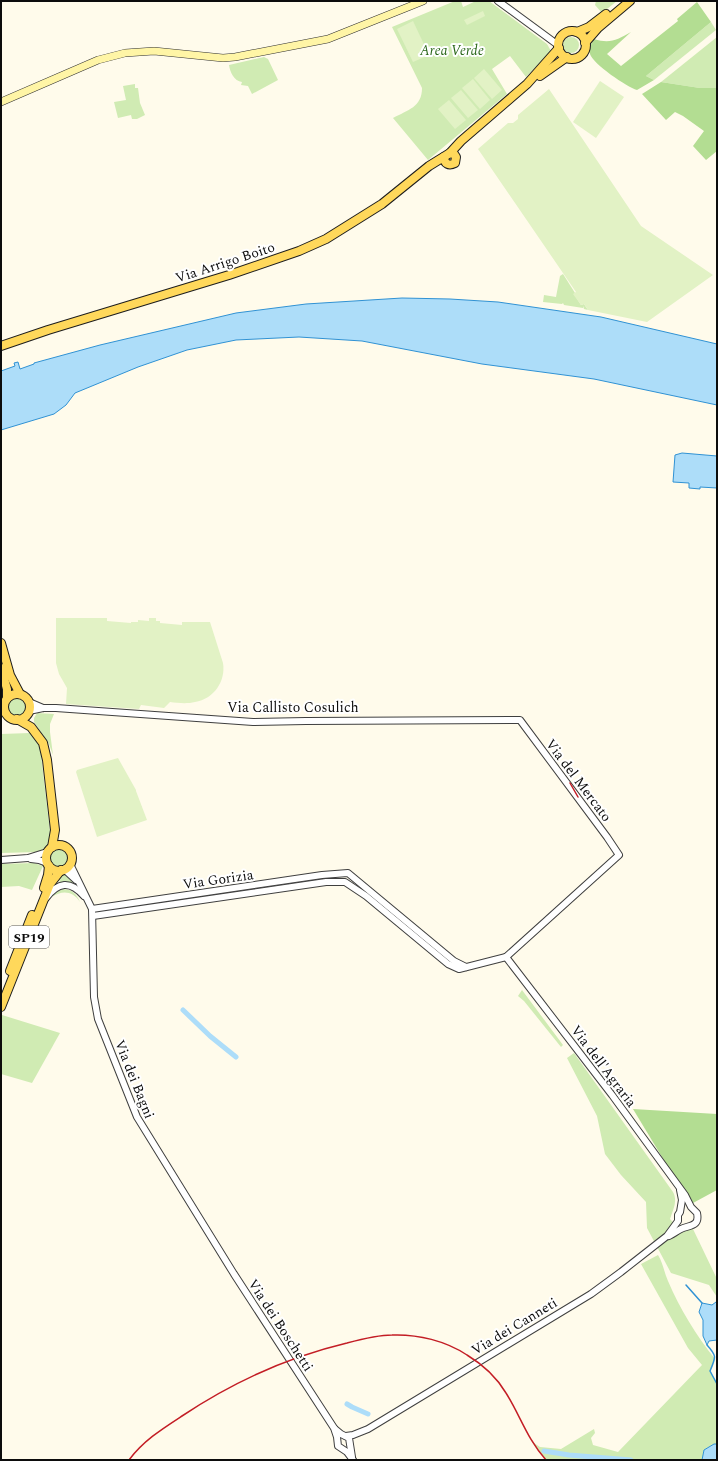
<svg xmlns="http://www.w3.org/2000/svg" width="718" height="1461" font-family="Spectral,serif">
	<rect width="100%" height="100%" fill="#fffbeb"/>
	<g fill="#d0ebb3">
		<path d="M455,1H461L463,7L476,1H489L547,44L551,51L526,77L510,56L492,69L507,94L428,160L393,118C408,110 422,107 422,88L392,27Z"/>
		<polygon points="596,1 617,1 602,13 595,5"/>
		<polygon points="711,22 716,30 654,80 646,76"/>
		<polygon points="717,37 717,88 700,88 661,82"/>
		<circle cx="571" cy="45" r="8"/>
		<path d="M264,57L268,59L278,80L252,94L248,86L241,85L242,82C234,81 230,72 229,65Z"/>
		<polygon points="135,84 135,88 138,88 140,103 145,115 137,119 132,119 131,115 118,118 114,102 126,100 123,86"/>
		<polygon points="563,274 575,293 574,294 581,305 584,304 588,310 584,309 583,306 583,308 564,305 563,303 562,304 543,302 544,295 556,297 560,276"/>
		<circle cx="17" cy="707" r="10"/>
		<polygon points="37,713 54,714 50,724 50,732 53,755 49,744 34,722 34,718"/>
		<path d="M30,733L40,746L50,831C50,841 48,848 38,852L1,853V734Z"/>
		<circle cx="58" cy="858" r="10"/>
		<polygon points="34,863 43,866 32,890 19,886 1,887 1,864"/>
		<polygon points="64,874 74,880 78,887 60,883 59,879 61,875"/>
		<path d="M62,889C72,889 76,893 80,902C73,891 62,890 52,897L55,893Z"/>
		<polygon points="522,990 563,1045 561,1047 524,1001 518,996"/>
		<polygon points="2,1015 60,1033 32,1083 1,1074"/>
		<path d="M574,1053L673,1192C678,1201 673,1210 670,1219L681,1231L688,1228L693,1229L717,1279V1297L709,1285L671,1273L647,1228L646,1202L621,1175L605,1154L597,1116L567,1058Z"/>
		<path d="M658,1255C663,1263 664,1272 668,1281C680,1309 696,1335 715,1359L710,1371L717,1384V1444H714L704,1450L702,1460H546L531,1441L540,1447L561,1449L594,1429L595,1433L591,1438L593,1445L618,1452L702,1365L688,1348L641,1264Z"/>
	</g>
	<g fill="#b3dd92">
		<path d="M697,2L711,22L646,76L654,80L637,90C627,87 593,64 590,54C588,49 591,44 594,39C610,44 617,40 631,32L607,54L621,66L678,21L677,19Z"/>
		<polygon points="661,82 700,88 717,88 717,151 706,160 693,146 704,131 683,116 675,112 666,120 642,94"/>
		<polygon points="633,1109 717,1114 717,1190 693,1203 668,1167"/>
	</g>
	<g fill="#e2f2c5">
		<polygon points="483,11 485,16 467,25 464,20"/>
		<polygon points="413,21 429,55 413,62 397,29"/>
		<polygon points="484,69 502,90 492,99 474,78"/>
		<polygon points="473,79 490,100 480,109 462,88"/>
		<polygon points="600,81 624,97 596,138 573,122"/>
		<polygon points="549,89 641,226 713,275 647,322 588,310 584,304 581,305 573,294 576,292 478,149 508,123 513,123 518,119 518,115"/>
		<polygon points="461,90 478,110 468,118 451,98"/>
		<polygon points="449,100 466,120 455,129 438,109"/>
		<path d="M56,618H107V621L131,623V622H138V620L149,621V618H156V621H160V623L182,625V622H210L223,663C226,681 214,699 195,702C187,704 178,703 170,702L164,708L141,705L139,709L66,704L67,688L59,674L56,663Z"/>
		<polygon points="118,758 136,790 136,791 147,820 97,837 76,772 77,770"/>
	</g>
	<g fill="#adddf9" stroke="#3092d4">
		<polygon points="402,298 450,299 498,302 601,317 717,344 717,405 594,379 482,364 362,341 299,337 236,340 187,350 138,367 75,393 66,405 54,414 1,430 1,371 15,366 14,363 18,362 20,369 34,364 34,363 100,345 236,313 306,304"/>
		<polygon points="682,453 717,456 717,488 700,487 700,489 689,488 689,483 673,482 675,455"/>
		<polygon points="716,1302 717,1303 717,1340 709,1341 707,1345 703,1336 703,1320 699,1312 702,1303 712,1305"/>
		<polygon points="714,1444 717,1444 717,1460 702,1460 704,1450"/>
	</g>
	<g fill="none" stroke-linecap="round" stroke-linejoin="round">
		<g stroke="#3092d4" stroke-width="1.5">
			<polyline points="686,1285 702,1303"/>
			<path d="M707,1345C717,1356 716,1357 710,1371L717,1384"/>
		</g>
		<g stroke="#adddf9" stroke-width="5">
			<polyline points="183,1010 210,1036 236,1057"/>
			<polyline points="347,1404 352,1407 368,1414"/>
			<polyline points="544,1451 569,1455 631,1460"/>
		</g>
		<defs>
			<g id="tertiary">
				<polyline points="498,1 558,45"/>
				<polyline points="29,702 43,708"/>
				<polyline points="29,711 43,708 56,708 253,722 306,721 520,720 607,837 619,855 506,957 459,969 448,964 366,896 345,882 326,882 93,916"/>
				<polyline points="31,859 39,860 47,863"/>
				<polyline points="1,860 28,858 47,852"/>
				<polyline points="70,864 92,909 94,997 98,1019 137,1117 234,1274 334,1428 337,1437 338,1446 347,1452 353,1460"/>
				<polyline points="64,869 76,880"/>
				<path d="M46,898C58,882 70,880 84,896"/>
				<polyline points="92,909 322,875 348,873 454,961 466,967"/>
				<path d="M506,957L612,1095L685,1195L691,1207L697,1213C700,1227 689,1225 681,1229C677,1231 673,1234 669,1236"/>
				<polyline points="335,1429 341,1434 349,1438 352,1457"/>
				<polyline points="346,1436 353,1435 368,1429 591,1294 621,1272 667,1236 678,1221 678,1215 680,1212 682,1200 680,1190"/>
			</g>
			<polyline id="secondary" points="1,102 98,60 125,53 154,51 223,58 235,57 328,39 423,1"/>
			<g id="primary">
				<circle cx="572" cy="45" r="14"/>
				<polyline points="577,32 589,27 606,14"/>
				<polyline points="585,43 598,28 630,1"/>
				<polyline points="540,76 567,57"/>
				<path d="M444,157C444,164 449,166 455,163L456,157L454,154L450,153"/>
				<polyline points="1,346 48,330 229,275 299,251 326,239 382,204 429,166 450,153 461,141 527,84 559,48"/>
				<polyline points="1,643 10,675 20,694"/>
				<polyline points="1,668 7,689 7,698"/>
				<circle cx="17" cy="707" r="13"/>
				<polyline points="17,719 31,727 43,743 47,760 55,830 52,847"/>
				<circle cx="59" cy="858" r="13"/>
				<polyline points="44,888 48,875 49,866"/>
				<polyline points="10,971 32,915"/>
				<polyline points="1,1007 50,884 61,870"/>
			</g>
		</defs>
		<use href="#tertiary" stroke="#3f3f3f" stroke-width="8"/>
		<use href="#secondary" stroke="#2e2e2e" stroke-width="8"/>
		<use href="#primary" stroke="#1d1d1d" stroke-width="10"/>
		<use href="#tertiary" stroke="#fff" stroke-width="6"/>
		<use href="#secondary" stroke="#fff5a6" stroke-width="7"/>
		<use href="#primary" stroke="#ffd85b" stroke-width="8"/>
		<g stroke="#c31d25" stroke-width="1.5">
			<polyline points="570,783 578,797"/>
			<path d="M129,1460C143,1441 162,1429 182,1416C233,1382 288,1357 347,1343C362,1339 377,1335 392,1335C418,1334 446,1341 467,1355C482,1364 497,1378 506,1393C520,1415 527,1439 546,1460"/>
		</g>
	</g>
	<g text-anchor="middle" stroke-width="4" stroke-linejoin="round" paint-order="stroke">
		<rect fill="#fff" stroke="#555" stroke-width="1" x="9" y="926" width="40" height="22" rx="3"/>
		<g font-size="13" font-weight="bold" fill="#0c0c0c">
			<text x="29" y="942">SP19</text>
		</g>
		<g font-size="14" font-style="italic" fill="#296719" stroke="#fff">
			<text x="452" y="55">Area Verde</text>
		</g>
		<g font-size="14" fill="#0c0c0c" stroke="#fff">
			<text transform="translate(225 262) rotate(-18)" y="5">Via Arrigo Boito</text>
			<text x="293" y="712">Via Callisto Cosulich</text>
			<text transform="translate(579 780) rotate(53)" y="5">Via del Mercato</text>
			<text transform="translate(218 879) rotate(-8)" y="5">Via Gorizia</text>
			<text transform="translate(604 1066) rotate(53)" y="5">Via dell'Agraria</text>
			<text transform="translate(135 1079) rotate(68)" y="5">Via dei Bagni</text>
			<text transform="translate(281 1325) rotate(57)" y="5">Via dei Boschetti</text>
			<text transform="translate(514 1326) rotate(-31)" y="5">Via dei Canneti</text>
		</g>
	</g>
	<rect width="718" height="1461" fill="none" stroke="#0c0c0c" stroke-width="4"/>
</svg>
